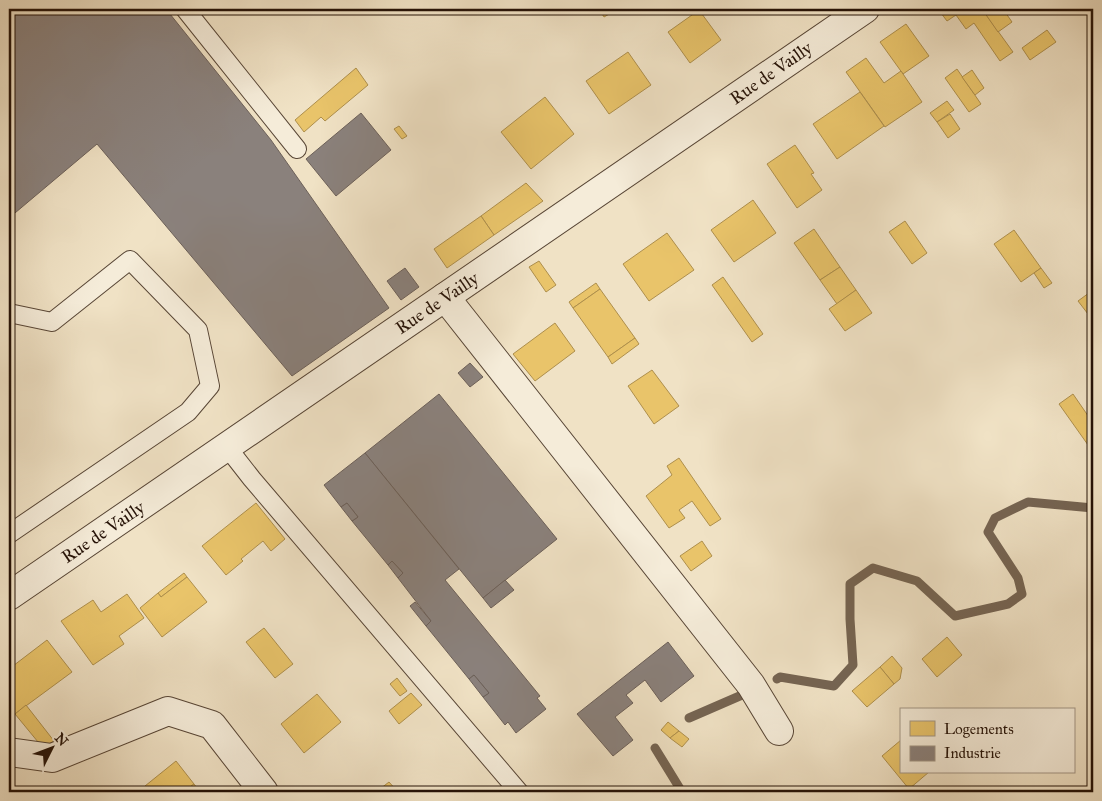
<svg xmlns="http://www.w3.org/2000/svg" width="1102" height="801" font-family="'IM FELL Great Primer',serif">
	<rect width="100%" height="100%" fill="#f0e2c5"/>
	<filter id="stains"><feTurbulence type="fractalNoise" baseFrequency=".004" numOctaves="4"/><feColorMatrix values="0 0 0 0 .2 0 0 0 0 .09 0 0 0 0 .02 0 0 0 .5 -.17"/></filter>
	<radialGradient id="worn" r=".72"><stop offset=".6" stop-color="#630" stop-opacity="0"/><stop offset="1" stop-color="#630" stop-opacity=".3"/></radialGradient>
	<g fill="#e9c46a" stroke="#ae8f4c">
		<polygon points="599,9 618,9 604,17"/>
		<polygon points="938,9 982,9 1013,52 1000,61 974,23 966,29 956,15 947,21"/>
		<polygon points="982,9 1003,9 1012,22 998,32"/>
		<polygon points="699,10 721,40 690,63 668,32"/>
		<polygon points="906,24 929,56 903,74 880,42"/>
		<polygon points="1047,30 1056,42 1030,60 1022,48"/>
		<polygon points="628,52 651,85 609,114 586,81"/>
		<polygon points="866,58 884,83 901,71 922,102 885,127 846,72"/>
		<polygon points="356,68 368,85 325,121 321,117 304,132 295,120"/>
		<polygon points="957,69 981,104 969,112 945,78"/>
		<polygon points="972,70 984,88 975,95 962,77"/>
		<polygon points="860,92 884,126 837,159 813,124"/>
		<polygon points="545,97 574,134 531,169 501,132"/>
		<polygon points="947,101 954,110 937,122 930,113"/>
		<polygon points="950,114 960,129 948,138 937,122"/>
		<polygon points="399,126 407,136 402,139 394,129"/>
		<polygon points="795,145 814,173 811,174 822,190 797,208 767,164"/>
		<polygon points="526,183 543,201 494,235 481,216"/>
		<polygon points="753,200 776,233 734,262 711,230"/>
		<polygon points="481,216 494,235 447,268 434,249"/>
		<polygon points="905,221 927,253 912,264 889,232"/>
		<polygon points="814,229 840,267 820,280 794,243"/>
		<polygon points="1014,230 1041,268 1021,282 994,244"/>
		<polygon points="667,233 694,270 649,301 623,264"/>
		<polygon points="539,261 556,285 546,292 529,267"/>
		<polygon points="840,267 856,290 837,304 820,280"/>
		<polygon points="1041,268 1052,283 1044,288 1034,273"/>
		<polygon points="723,277 763,334 752,342 712,285"/>
		<polygon points="596,283 600,289 573,308 569,302"/>
		<polygon points="600,289 635,338 608,357 573,308"/>
		<polygon points="856,290 872,313 845,331 829,309"/>
		<polygon points="1093,290 1093,310 1088,314 1078,301"/>
		<polygon points="555,323 575,351 535,381 513,354"/>
		<polygon points="635,338 639,344 612,364 608,357"/>
		<polygon points="652,370 679,406 654,424 628,386"/>
		<polygon points="1073,394 1093,423 1093,452 1059,404"/>
		<polygon points="679,458 721,519 710,526 692,501 679,510 685,518 669,528 646,496 672,475 667,466"/>
		<polygon points="256,503 285,539 271,551 263,541 241,559 243,561 226,575 202,546"/>
		<polygon points="702,541 712,556 691,571 680,556"/>
		<polygon points="184,573 187,577 161,597 158,593"/>
		<polygon points="187,577 207,602 162,637 140,608 158,593 161,597"/>
		<polygon points="127,594 144,618 119,636 124,644 93,665 61,621 93,600 101,612"/>
		<polygon points="264,628 293,664 275,678 246,642"/>
		<polygon points="947,637 962,655 937,677 922,659"/>
		<polygon points="47,640 72,672 15,714 9,706 9,669"/>
		<polygon points="892,656 902,668 900,679 894,684 880,667"/>
		<polygon points="880,667 894,684 867,707 852,691"/>
		<polygon points="397,678 407,691 400,696 390,684"/>
		<polygon points="411,693 422,705 399,724 389,711"/>
		<polygon points="317,694 341,722 304,753 281,724"/>
		<polygon points="26,705 54,741 43,748 15,714"/>
		<polygon points="668,722 679,731 670,738 661,730"/>
		<polygon points="679,731 689,739 682,747 670,738"/>
		<polygon points="901,740 901,772 929,772 909,789 882,756"/>
		<polygon points="176,761 194,784 183,792 150,792 145,786"/>
		<polygon points="389,782 398,792 376,792"/>
		<polygon points="194,784 200,792 183,792"/>
	</g>
	<g fill="#8a817c" stroke="#6c6059">
		<polygon points="9,9 166,9 271,140 389,308 292,376 97,144 9,218"/>
		<polygon points="361,113 391,150 336,196 306,159"/>
		<polygon points="405,268 419,287 401,300 387,281"/>
		<polygon points="470,363 483,377 470,387 458,373"/>
		<polygon points="439,394 557,539 483,598 365,453"/>
		<polygon points="365,453 459,569 445,580 540,696 537,698 546,709 516,733 508,722 505,725 483,697 489,693 474,675 469,679 426,626 431,621 398,578 403,573 392,561 388,565 352,521 358,517 347,503 341,507 324,485"/>
		<polygon points="347,503 358,517 352,521 341,507"/>
		<polygon points="392,561 403,573 398,578 388,565"/>
		<polygon points="505,580 514,590 491,608 483,598"/>
		<polygon points="415,602 431,621 426,626 410,606"/>
		<polygon points="668,642 694,676 661,702 645,680 626,695 633,703 615,717 633,740 613,756 577,714"/>
		<polygon points="474,675 489,693 483,697 469,679"/>
	</g>
	<g fill="none" stroke-linecap="round" stroke-linejoin="round">
		<g stroke="#756452" stroke-width="9">
			<polyline points="777,679 780,677 834,686 853,665 850,619 850,584 873,568 917,581 955,616 1008,604 1022,594 1018,578 988,532 995,518 1028,502 1093,508"/>
			<polyline points="689,718 742,695"/>
			<polyline points="655,748 682,792"/>
		</g>
		<defs>
			<g id="service">
				<polyline points="185,9 297,149"/>
				<polyline points="9,313 52,322 130,260 198,330 210,386 188,412 9,534"/>
				<polyline points="227,447 252,479 519,792"/>
			</g>
			<g id="minor">
				<polyline points="445,297 751,685 779,731"/>
				<polyline points="9,596 865,9"/>
				<polyline points="9,752 52,758 168,711 212,725 264,792"/>
			</g>
		</defs>
		<use href="#service" stroke="#584636" stroke-width="20"/>
		<use href="#minor" stroke="#584636" stroke-width="30"/>
		<use href="#service" stroke="#f5ecd9" stroke-width="18"/>
		<use href="#minor" stroke="#f5ecd9" stroke-width="28"/>
	</g>
	<g text-anchor="middle" stroke-width="5" stroke-linejoin="round" paint-order="stroke">
		<g font-size="18" fill="#251207" stroke="#f5ecd9">
			<text transform="translate(771 73) rotate(-35)" y="6">Rue de Vailly</text>
			<text transform="translate(437 303) rotate(-34)" y="6">Rue de Vailly</text>
			<text transform="translate(103 532) rotate(-34)" y="6">Rue de Vailly</text>
		</g>
	</g>
	<rect width="1102" height="801" fill="none" stroke="#f0e2c5" stroke-width="30"/>
	<rect x="10" y="10" width="1082" height="781" fill="none" stroke="#251207" stroke-width="2.5"/>
	<rect x="15" y="15" width="1072" height="771" fill="none" stroke="#251207"/>
	<rect x="900" y="708" width="175" height="65" fill="#f5ecd9" stroke="#a29585"/>
	<rect x="910" y="721" width="25" height="15" fill="#e9c46a" stroke="#a29585"/>
	<text x="944" y="734" font-size="15" fill="#251207">Logements</text>
	<rect x="910" y="746" width="25" height="15" fill="#8a817c" stroke="#a29585"/>
	<text x="944" y="758" font-size="15" fill="#251207">Industrie</text>
	<g transform="translate(52 748) rotate(48)" stroke="#f5ecd9" stroke-width="4" paint-order="stroke">
	<path d="M0-4L9 19L0 12L-9 19Z" fill="#251207"/>
	<text y="-8" font-size="14" font-weight="bold" text-anchor="middle" fill="#251207">N</text>
	</g>
	<rect width="100%" height="100%" filter="url(#stains)"/>
	<rect width="100%" height="100%" fill="url(#worn)"/>
</svg>
